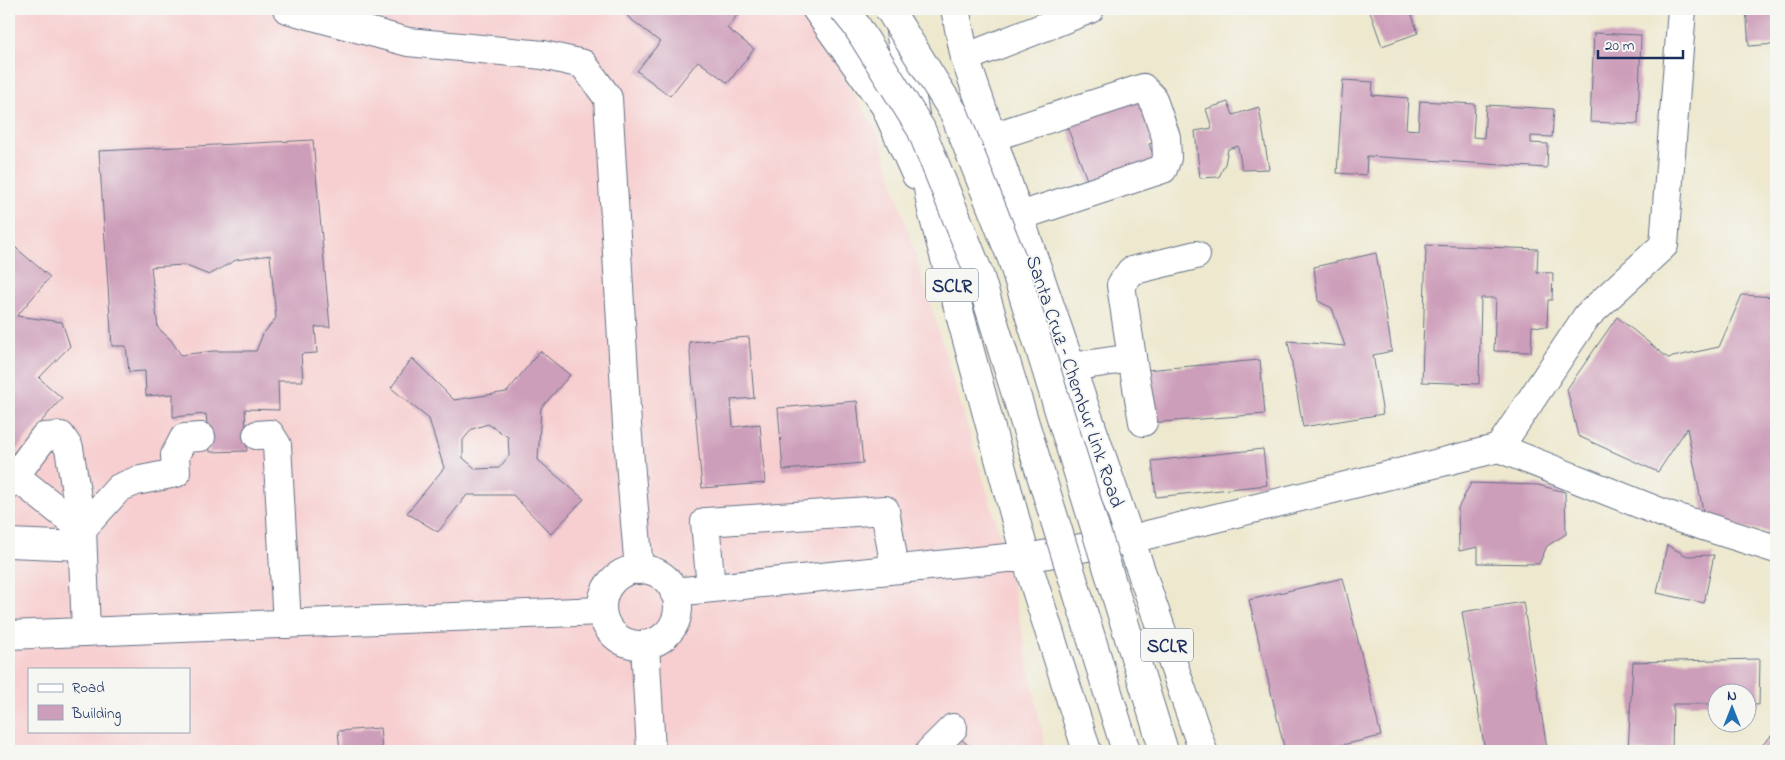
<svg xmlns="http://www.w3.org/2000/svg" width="1785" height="760" font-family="'Indie Flower',sans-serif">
	<rect width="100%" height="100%" fill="#f6f6f2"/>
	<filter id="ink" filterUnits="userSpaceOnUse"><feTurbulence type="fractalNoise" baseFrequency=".02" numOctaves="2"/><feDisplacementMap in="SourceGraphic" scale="10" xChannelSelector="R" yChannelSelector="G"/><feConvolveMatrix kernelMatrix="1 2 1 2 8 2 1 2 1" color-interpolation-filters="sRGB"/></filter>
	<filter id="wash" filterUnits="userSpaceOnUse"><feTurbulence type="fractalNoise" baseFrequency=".0096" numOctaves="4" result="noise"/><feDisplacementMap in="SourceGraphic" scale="20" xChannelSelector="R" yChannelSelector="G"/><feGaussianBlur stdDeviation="1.12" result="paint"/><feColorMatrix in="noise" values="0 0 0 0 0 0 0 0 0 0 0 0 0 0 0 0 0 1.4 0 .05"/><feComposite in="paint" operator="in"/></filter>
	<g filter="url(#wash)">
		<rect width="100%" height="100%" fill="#ede8ce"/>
		<path fill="#f7cfd0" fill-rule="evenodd" d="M9,9H799L805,14L879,135L1007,558L1046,751H9ZM29,669H189V731H29Z"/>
		<g id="blocks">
			<g fill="#cd9eba" fill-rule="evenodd">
				<polygon points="9,9 17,9 9,19"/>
				<polygon points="632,9 742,9 727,28 754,49 728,83 698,61 670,96 637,71 660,42 627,16"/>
				<polygon points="1369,9 1410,9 1418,33 1382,46"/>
				<polygon points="1746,9 1776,9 1776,44 1749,46"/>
				<polygon points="1594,33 1641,35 1638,124 1590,122"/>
				<polygon points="1343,80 1373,82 1372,95 1408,98 1406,129 1418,130 1420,101 1475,104 1473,137 1484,138 1486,105 1554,109 1552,137 1531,136 1531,143 1548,144 1547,168 1367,156 1366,175 1337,173"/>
				<polygon points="1144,95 1160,141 1149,144 1157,165 1090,188 1068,129 1076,115"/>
				<polygon points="1228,102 1233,115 1259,107 1269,169 1242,170 1238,146 1228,149 1225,164 1219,177 1200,178 1195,131 1212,128 1206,109"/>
				<path d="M313,140L330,327H315L317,353L301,354L303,381H278L279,410L245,409L247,451L210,452L206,414L173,417V394L146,396L145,371L129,372L126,346H112L99,151ZM270,255L276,318L263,334L256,351H213L181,355L171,340L158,328L151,267L184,265L209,275L236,260Z"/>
				<polygon points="9,242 50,277 17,316 62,322 70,346 39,378 62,398 9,458 9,376 11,374 9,363"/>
				<polygon points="1426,245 1538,249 1537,272 1553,273 1552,300 1548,300 1547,327 1532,326 1531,352 1494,351 1496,298 1481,298 1479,384 1422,382"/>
				<polygon points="1376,253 1392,351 1373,355 1383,414 1303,427 1288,341 1345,346 1332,308 1318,301 1314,267"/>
				<polygon points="1742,295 1776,297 1776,533 1705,521 1687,428 1658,472 1578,436 1567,389 1617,317 1668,358 1719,347"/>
				<polygon points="749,337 754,398 731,400 733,427 760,424 765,483 702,488 689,342"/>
				<path d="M540,351L570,375L541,408L538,460L584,499L551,534L513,495H467L438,532L407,513L444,468L429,419L391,388L412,358L454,400L507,392ZM488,424L508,437L509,456L499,468L476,469L463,458V440L472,429Z"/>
				<polygon points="1260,360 1265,414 1150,423 1146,370"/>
				<polygon points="857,401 863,463 783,470 778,408"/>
				<polygon points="1263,449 1267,485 1156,497 1152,461"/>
				<polygon points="1471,483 1538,485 1565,492 1566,534 1547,546 1539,564 1478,563 1478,547 1459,551 1458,508"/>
				<polygon points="1667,545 1687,556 1714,555 1704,603 1657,593"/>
				<polygon points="1343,578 1381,736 1316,751 1285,751 1249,600"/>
				<polygon points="1523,602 1547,748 1529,751 1485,751 1462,612"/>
				<polygon points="1760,659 1759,705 1748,704 1748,692 1718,692 1718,704 1673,704 1672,751 1628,751 1633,662"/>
				<polygon points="380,728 382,751 340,751 338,731"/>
				<polygon points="1776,731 1776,751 1756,751"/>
				<polygon points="953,732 975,751 936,751"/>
			</g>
		</g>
	</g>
	<g filter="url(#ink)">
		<use href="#blocks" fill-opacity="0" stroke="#647085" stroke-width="1"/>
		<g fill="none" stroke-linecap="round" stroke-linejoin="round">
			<defs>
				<g id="minor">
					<polyline points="287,9 408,42 543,55 583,64 608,98 627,425 639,570"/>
					<polyline points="965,58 1090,9"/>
					<polyline points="992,137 1143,88 1152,97 1166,137 1167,158 1163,169 1020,216"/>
					<polyline points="1132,358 1143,422"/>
					<polyline points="1071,367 1132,358 1121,285 1131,271 1196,255"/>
					<polyline points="257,435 270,434 277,445 287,624"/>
					<polyline points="1499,448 1665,514 1776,549"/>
					<polyline points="15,476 82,529"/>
					<polyline points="9,484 44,437 61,436 69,448 82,529"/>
					<polyline points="9,543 82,546"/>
					<circle cx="640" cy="607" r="38"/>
					<polyline points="711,588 705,522 885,510 895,569"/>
					<polyline points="674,592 1007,558 1026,558 1131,539 1499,448 1587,316 1664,245 1682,9"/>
					<polyline points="86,632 82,529 119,488 136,481 176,473 175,455 184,438 201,437"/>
					<polyline points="9,635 602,611"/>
					<polyline points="645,645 651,751"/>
					<polyline points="930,751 953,728"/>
				</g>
				<g id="highway">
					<polyline points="816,9 885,106 916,175"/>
					<polyline points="955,9 965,58 1203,751"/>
					<polyline points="899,25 932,211 1026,558 1087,751"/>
				</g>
			</defs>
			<use href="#minor" stroke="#647085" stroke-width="30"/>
			<use href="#highway" stroke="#647085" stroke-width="30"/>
			<use href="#minor" stroke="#fff" stroke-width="28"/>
			<use href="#highway" stroke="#fff" stroke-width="28"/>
			<defs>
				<g id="highway-bridge">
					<polyline points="843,9 856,25 921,129 978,271 1126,751"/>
					<polyline points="889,9 954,113 1012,259 1164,751"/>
				</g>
			</defs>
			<use href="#highway-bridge" stroke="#647085" stroke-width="30" stroke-linecap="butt"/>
			<use href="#highway-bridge" stroke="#fff" stroke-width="28"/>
		</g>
	</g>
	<g text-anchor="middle" stroke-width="4" stroke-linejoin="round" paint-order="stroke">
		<g fill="#f6f6f2" stroke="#5d6b8a" stroke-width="1">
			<rect x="926" y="268.5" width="52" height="33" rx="4"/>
			<rect x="1141" y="628.5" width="52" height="33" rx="4"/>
		</g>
		<g font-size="19" font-weight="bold" fill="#1b2f5e">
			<text x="952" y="292">SCLR</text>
			<text x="1167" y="652">SCLR</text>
		</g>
		<g font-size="20" fill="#1b2f5e" stroke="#f6f6f2">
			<text transform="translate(1076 381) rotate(71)" y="7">Santa Cruz – Chembur Link Road</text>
		</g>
	</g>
	<rect width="1785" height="760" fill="none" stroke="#f6f6f2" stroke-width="30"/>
	<rect x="28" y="668" width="162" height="65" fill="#f6f6f2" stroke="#9ea6b7"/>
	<rect x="38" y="684" width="25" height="8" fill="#ffffff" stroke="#9ea6b7"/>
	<text x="72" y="692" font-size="15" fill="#1b2f5e">Road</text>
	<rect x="38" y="705" width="25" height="15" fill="#cd9eba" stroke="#9ea6b7"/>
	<text x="72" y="718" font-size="15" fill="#1b2f5e">Building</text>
	<g transform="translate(1732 708)"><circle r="24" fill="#f6f6f2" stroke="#9ea6b7"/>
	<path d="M0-4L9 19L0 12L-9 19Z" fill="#1f6fb2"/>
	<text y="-8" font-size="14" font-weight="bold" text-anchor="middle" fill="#1b2f5e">N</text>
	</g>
	<path d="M1598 50v8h85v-8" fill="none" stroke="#1b2f5e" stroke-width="2.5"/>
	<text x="1605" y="50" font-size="15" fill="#1b2f5e" stroke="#f6f6f2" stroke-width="4" paint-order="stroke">20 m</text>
</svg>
